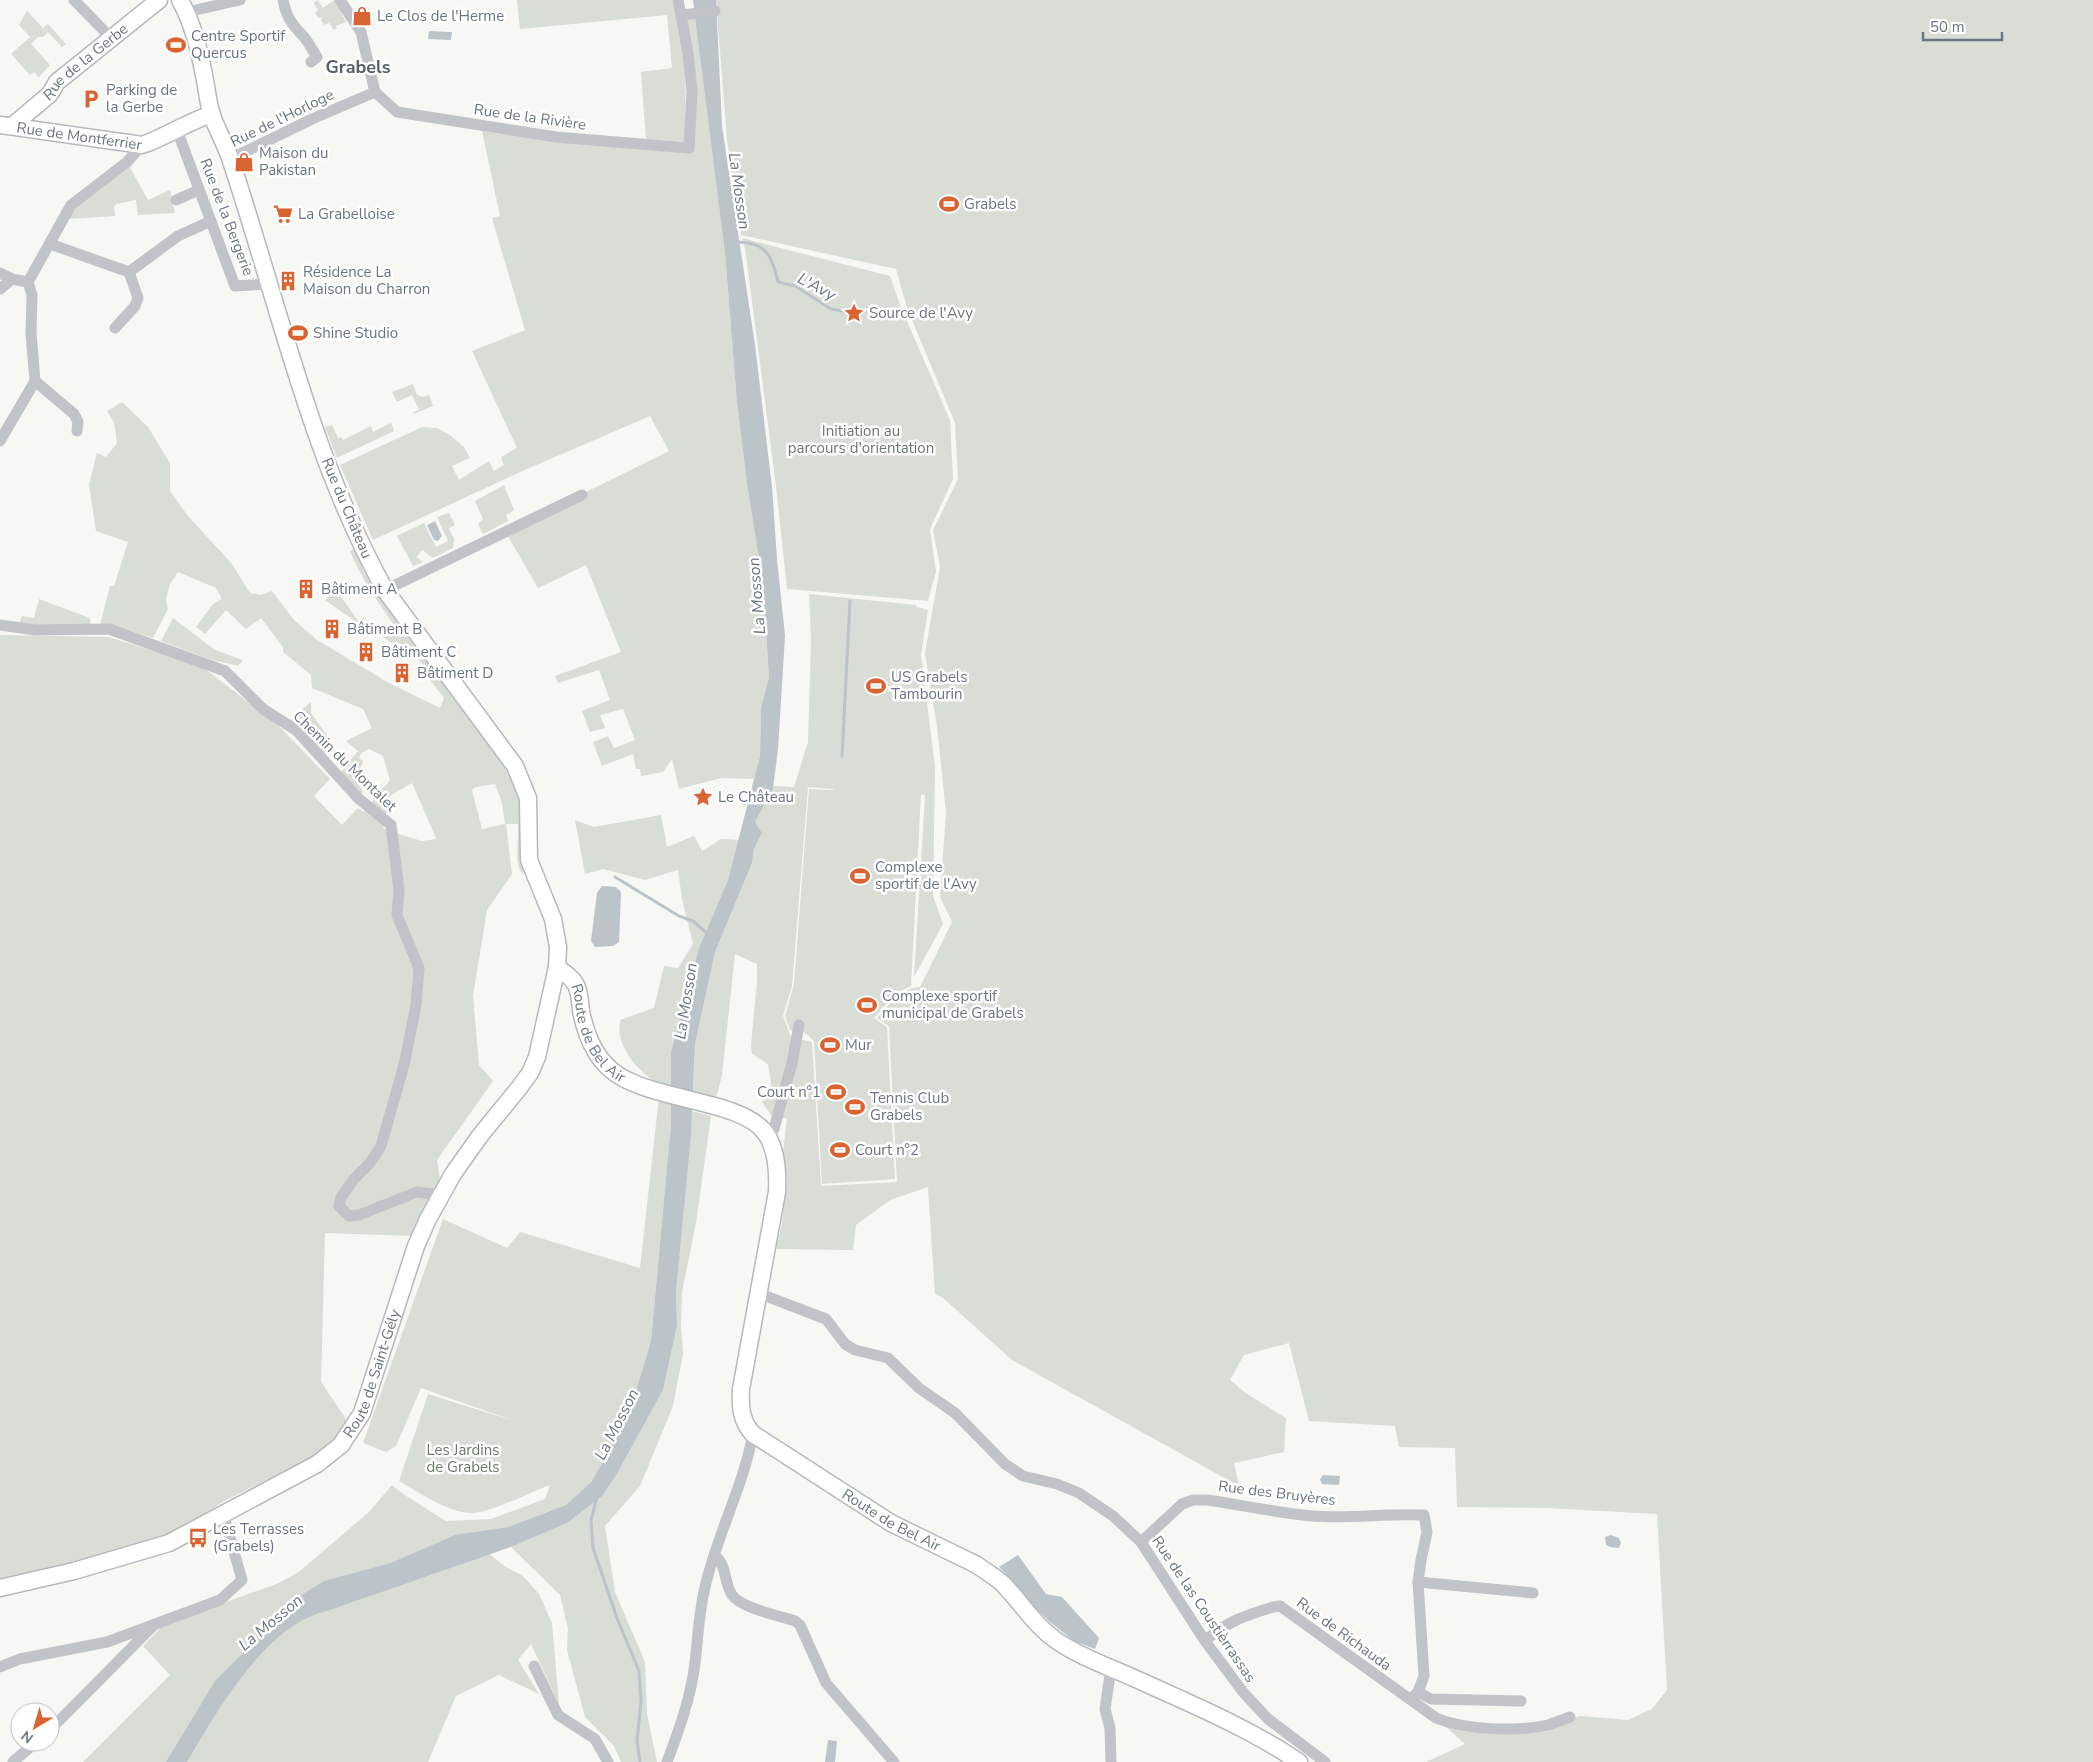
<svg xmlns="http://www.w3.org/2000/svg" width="2093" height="1762" font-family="'Nunito Sans',sans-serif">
	<rect width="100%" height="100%" fill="#f7f7f4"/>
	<g fill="#d8ddd5" fill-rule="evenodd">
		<polygon points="317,0 323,8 335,0 346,22 336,26 337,28 334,30 329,23 324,25 321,20 322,17 319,18 315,13 318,10 314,3"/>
		<path d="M517,0H672C688,47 686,93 685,142L646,139L641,72L672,68L667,15L520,29Z"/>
		<path d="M716,0H2093V1762H1426L1465,1744L1446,1727H1548L1580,1716L1628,1720L1652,1709L1667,1690L1657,1514L1547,1508L1457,1507L1455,1448L1399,1447L1395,1426L1309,1421L1289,1343L1244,1355L1230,1380L1247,1394L1286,1418L1284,1452L1234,1463L1239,1486L1012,1360L943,1298L935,1294L928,1187L890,1200L856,1225L853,1250L776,1249L782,1224L787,1177L783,1153L787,1118L774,1119L762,1102L768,1097L771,1084L768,1064L752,1054L751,1046L757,981V964L735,954L722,1075L715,1103L693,1096L695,1044L715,952L752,863L754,849L762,833L755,822L774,786L794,787L808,742L811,639L809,594L916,605V607L928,610L921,655L935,767L933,896L943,924L914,977L925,795L921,794L911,986L895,994L874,1018L887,1027L895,1179L822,1184L814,1041L804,1032L790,1030L785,1016L794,984L809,789L833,790V789L808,787L792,986L783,1016L791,1037L812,1042L821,1186L897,1182L889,1026L877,1018C890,1004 900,988 920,987L952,922L940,897L946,813L937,726L925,653L940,567L933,530L958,479L955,423L907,308L896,269L741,235L727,140Z"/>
		<polygon points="27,11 43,28 48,24 66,44 62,47 48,32 43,37 38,37 31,44 50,65 39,77 34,72 30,75 11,54 30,37 19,25"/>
		<polygon points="687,18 696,18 725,253 737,402 747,484 763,583 769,677 761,708 760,756 754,779 721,778 679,789 672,759 663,772 641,776 640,769 636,769 633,754 602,766 593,742 608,736 614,748 635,740 623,709 600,715 605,728 590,732 582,711 610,700 599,670 558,683 555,676 621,652 586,565 538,588 508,536 584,493 669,451 650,416 527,469 373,540 340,465 422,427 437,428 450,435 464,447 470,458 452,466 459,480 489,461 494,471 504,465 501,457 517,448 472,351 525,330 492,218 500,216 482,131 555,142 693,151"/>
		<polygon points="128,164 148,200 170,190 175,213 138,215 136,200 116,204 114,207 115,216 67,219 71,210"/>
		<polygon points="742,238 890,276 900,305 950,420 953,479 930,529 936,571 928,601 787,589 776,486 745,248"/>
		<polygon points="413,384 417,395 423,397 429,395 433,406 414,414 413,412 419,410 412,395 397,402 392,392"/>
		<path d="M122,402L148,427L170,463V491L188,516L232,564L250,593L261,595L272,591L294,620L317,640L389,683L440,708L444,698L427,676L428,672L415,655L393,644L367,626L370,623L378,633H386L391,637L393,635L389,631L394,625C377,601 361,578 350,551L355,549L364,572L376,590L406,631L405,633L416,649L419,647L485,736L515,785L522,815L520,855L524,874C513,869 519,836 518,824H506L512,874L487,910L473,996L479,1065L493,1081L437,1160L440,1179L413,1236L325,1233L321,1382L346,1419L348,1426L329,1449L226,1500L170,1536L0,1581V635L108,637L200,665L278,725L330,779L314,796L342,825L358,808L364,812L390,780L383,756L369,749L361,753L359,758L363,761L356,781L363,792L359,794L340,773L358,751L346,741L372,728L363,709L312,688L311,675L283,652V647L261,618L246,629L226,610L205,634L196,627L213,604L222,599L216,588L178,572L170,584L166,599L168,609L153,638L128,630L100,625L110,586H114L128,542L96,531L89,485L97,453L106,457L117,443L114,422L107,411ZM412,783L436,838V839L422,841L388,831L383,828L390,796ZM495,784L502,803L505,824L482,829L472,790L475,787Z"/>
		<polygon points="391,423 394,431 337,458 325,427 332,425 338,438 341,437 343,440 371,426 373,432"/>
		<polygon points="504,485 514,510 506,515 508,521 483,534 478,524 483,519 475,501"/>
		<polygon points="449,513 455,525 449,528 454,539 453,548 433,558 422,550 417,557 423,562 413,566 397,536 424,523 436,547 448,541 437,517"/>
		<polygon points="336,590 359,622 358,623 325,600"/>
		<polygon points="39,599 90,618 91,625 19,625 22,616 34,618"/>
		<polygon points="173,618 215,650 243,660 238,666 209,659 161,641"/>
		<polygon points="311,702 311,713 333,744 323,754 291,719"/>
		<path d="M661,815L667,847L694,836L702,851L721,839L739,840L728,880L699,948L671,1052V1089C649,1082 625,1059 620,1036C619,1031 620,1025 620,1020L654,1008L664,966L678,968L693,944L682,899L678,870L645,880L603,869L585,874L575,820L594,827Z"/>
		<path d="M659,1097L671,1100V1124L651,1341L628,1417L593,1480L566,1505L508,1527L463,1534L506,1567L523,1576L539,1594L552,1623L559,1704L531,1644L518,1660L539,1694L499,1675L456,1696L428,1762H83L170,1675L143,1646L164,1624L279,1583L300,1571L369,1512L392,1485L403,1494L446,1521L491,1519L545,1499L550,1485C531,1492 492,1512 473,1513C450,1514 418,1492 399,1481L428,1394L514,1421L421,1388L396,1446L386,1452L363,1443L443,1219L507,1248L520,1232L640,1268Z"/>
		<polygon points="692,1111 711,1116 696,1223 682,1292 681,1327 683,1354 673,1406 640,1486 605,1526 615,1592 645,1662 647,1714 657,1762 621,1762 614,1746 585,1717 567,1650 568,1629 560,1595 511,1547 567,1523 618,1472 663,1390 677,1326 676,1292"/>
	</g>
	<g fill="#bac4c9">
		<path d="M693,0H716L722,126L755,345L772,487L777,559L785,636L778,749L773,789L755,822L762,833L754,849L752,863L715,952L695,1044L691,1134L676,1292L677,1326L663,1390L618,1472L602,1496L567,1523L511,1547L327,1611C266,1624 217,1711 187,1762H166L215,1681L262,1634L290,1602L324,1581L391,1563L455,1535L508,1527L566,1505L592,1481L628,1417L651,1341L671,1124V1052L699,948L728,880L760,756L761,708L769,677L763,583L747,484L737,402L725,253Z"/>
		<polygon points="429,31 452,32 451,40 428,39"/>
		<polygon points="435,521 442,536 438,541 434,540 427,525"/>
		<polygon points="602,886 616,887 621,892 619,942 613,946 595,947 591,941 597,893"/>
		<polygon points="1323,1475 1340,1476 1339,1485 1322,1484 1320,1479"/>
		<polygon points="1611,1535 1619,1538 1621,1543 1619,1548 1610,1547 1606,1545 1605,1537"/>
		<polygon points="1018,1555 1046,1594 1062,1597 1099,1638 1095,1649 1074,1641 1050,1622 1015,1588 1007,1575 999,1567"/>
		<polygon points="828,1740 837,1741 835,1762 825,1762"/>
	</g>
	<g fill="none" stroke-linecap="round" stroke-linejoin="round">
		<g stroke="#bac4c9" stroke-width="3">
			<path d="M736,242C766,242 772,255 778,282L795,286L831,309L854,313"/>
			<polyline points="842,756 850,601"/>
			<polyline points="615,877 679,916 693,921 708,934"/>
			<polyline points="597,1497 591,1520 593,1548 617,1618 639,1671 641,1701 637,1741 640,1762"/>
		</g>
		<defs>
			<g id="secondary">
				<path id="s1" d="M0,125L142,145C166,137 187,122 212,114"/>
				<path id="s2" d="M12,126L50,94L57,82L159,0"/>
				<path id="s3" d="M557,967C564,973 572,977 576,985C580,993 580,1003 581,1011C586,1036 596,1061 618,1075C656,1100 738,1101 763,1130C777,1146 778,1172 777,1192L741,1389C740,1407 741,1421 753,1434L891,1523L977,1565C985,1571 994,1576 1002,1583C1021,1602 1034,1625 1057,1641C1080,1657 1110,1667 1136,1679C1191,1704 1249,1728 1299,1762"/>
				<path id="s4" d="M0,1588L74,1571L169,1543L317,1464L341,1445L362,1413L416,1246L428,1219L453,1174L479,1137L519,1088L530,1073L537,1057L557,967L558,947L553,919L529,860L528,798L515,766L385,590C311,457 279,305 231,161C226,146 218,131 212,116C208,103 207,89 204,75C199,49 193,24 180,0"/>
			</g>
		</defs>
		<use href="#secondary" stroke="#b5b9bd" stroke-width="19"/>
		<g stroke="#c0c3c7" stroke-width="11">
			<polyline points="74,0 111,38"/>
			<path d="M283,0C287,19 292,24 304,37C309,43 313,51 317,57L311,62"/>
			<polyline points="340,0 361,32 375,92"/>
			<polyline points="187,12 240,0"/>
			<polyline points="682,15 715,11"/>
			<polyline points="375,92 397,112 556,137 689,148 692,91 688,53 678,0"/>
			<polyline points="177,130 235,286 268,284"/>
			<polyline points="230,159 312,119 375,92"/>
			<polyline points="176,200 199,190"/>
			<polyline points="50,244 129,272 138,298 135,306 115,328"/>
			<polyline points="129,272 178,236 211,221"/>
			<polyline points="0,273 12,279"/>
			<polyline points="0,289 12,279 28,282"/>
			<polyline points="35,381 74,414 78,422 77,431"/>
			<polyline points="0,441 35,381 31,333 32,295 28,282 71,205 127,162 142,145"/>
			<polyline points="385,590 582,495"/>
			<polyline points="0,625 35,630 109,629 225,671 263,709 296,730 358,798 391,825 399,890 397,915 419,968 416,1005 404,1065 381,1146 370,1163 354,1179 341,1197 339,1206 349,1216 359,1215 417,1192 440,1195"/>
			<polyline points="768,1138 774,1129 792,1063 799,1025"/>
			<polyline points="758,1293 826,1319 845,1344 855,1350 888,1358 919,1388 955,1413 1005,1464 1023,1476 1057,1484 1079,1493 1113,1516 1141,1542 1205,1641 1243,1692 1268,1719 1325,1762"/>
			<path d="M1141,1542L1182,1504L1193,1500H1207C1242,1505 1278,1513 1313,1516C1350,1519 1387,1513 1424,1515L1427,1532L1421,1560L1418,1582L1424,1676L1418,1692L1411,1699"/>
			<path d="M715,1556C727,1565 724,1583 732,1595C741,1608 780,1616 795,1621L800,1625L826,1683L894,1762"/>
			<polyline points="1418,1582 1533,1593"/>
			<path d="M1205,1641C1225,1622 1247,1615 1273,1607L1280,1606L1436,1718C1466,1730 1516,1732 1548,1725C1555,1723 1562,1720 1570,1717"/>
			<polyline points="534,1666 558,1715 595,1739 608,1762"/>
			<polyline points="0,1667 20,1659 107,1642 220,1600 242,1580 223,1513"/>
			<polyline points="1111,1668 1105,1709 1110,1728 1111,1762"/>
			<polyline points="1418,1692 1431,1699 1521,1701"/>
			<polyline points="50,1730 154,1625"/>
			<polyline points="13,1762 36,1742"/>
			<path d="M667,1762C679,1730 691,1697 695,1663C698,1637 699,1612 705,1587C717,1535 743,1487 753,1434"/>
		</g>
		<use href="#secondary" stroke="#fff" stroke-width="16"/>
	</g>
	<defs>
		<symbol id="shop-bare" viewBox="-9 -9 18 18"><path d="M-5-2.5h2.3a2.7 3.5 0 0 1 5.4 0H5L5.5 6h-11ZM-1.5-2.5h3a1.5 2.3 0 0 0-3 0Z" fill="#d96432" stroke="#fff" stroke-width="2.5" paint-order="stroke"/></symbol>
		<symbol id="stadium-bare" viewBox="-9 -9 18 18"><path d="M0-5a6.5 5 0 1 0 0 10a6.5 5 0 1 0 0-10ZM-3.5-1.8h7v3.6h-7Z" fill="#d96432" stroke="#fff" stroke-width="2.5" paint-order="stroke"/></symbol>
		<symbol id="parking-bare" viewBox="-9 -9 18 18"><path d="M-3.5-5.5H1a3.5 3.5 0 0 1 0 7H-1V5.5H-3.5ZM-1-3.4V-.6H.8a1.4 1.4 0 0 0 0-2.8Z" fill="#d96432" stroke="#fff" stroke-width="2.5" paint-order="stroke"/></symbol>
		<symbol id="supermarket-bare" viewBox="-9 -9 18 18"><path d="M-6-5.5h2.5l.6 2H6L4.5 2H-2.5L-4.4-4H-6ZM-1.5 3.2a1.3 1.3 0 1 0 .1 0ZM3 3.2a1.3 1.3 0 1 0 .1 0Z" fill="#d96432" stroke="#fff" stroke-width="2.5" paint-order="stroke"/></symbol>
		<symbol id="building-bare" viewBox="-9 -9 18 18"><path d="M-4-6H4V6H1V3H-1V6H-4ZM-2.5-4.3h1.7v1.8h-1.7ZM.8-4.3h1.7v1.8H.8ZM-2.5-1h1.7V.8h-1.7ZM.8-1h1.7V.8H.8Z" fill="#d96432" stroke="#fff" stroke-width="2.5" paint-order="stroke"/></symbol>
		<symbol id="sight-bare" viewBox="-9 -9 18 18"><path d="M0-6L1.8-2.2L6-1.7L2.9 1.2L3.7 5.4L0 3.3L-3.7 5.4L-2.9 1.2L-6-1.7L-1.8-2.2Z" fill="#d96432" stroke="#fff" stroke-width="2.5" paint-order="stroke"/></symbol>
		<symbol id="bus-bare" viewBox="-9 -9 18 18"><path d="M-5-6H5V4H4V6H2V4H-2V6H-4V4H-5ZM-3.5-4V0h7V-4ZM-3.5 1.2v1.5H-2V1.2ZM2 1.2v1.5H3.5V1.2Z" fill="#d96432" stroke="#fff" stroke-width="2.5" paint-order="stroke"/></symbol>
	</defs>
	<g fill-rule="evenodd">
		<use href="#shop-bare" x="348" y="2" width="28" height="28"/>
		<use href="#stadium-bare" x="162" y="31" width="28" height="28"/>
		<use href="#parking-bare" x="77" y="85" width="28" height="28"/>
		<use href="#shop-bare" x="230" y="148" width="28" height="28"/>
		<use href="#stadium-bare" x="935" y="190" width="28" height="28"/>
		<use href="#supermarket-bare" x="269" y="200" width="28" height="28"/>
		<use href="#building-bare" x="274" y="267" width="28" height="28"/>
		<use href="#sight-bare" x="840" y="299" width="28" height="28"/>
		<use href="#stadium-bare" x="284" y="319" width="28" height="28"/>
		<use href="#building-bare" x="292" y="575" width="28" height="28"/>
		<use href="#building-bare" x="318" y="615" width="28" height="28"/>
		<use href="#building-bare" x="352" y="638" width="28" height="28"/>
		<use href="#building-bare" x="388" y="659" width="28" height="28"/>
		<use href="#stadium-bare" x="862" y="672" width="28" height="28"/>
		<use href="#sight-bare" x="689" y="783" width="28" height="28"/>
		<use href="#stadium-bare" x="846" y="862" width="28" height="28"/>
		<use href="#stadium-bare" x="853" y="991" width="28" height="28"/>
		<use href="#stadium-bare" x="816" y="1031" width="28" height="28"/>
		<use href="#stadium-bare" x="822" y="1078" width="28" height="28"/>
		<use href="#stadium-bare" x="841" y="1093" width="28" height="28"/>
		<use href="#stadium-bare" x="826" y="1136" width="28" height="28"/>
		<use href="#bus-bare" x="184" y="1524" width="28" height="28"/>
	</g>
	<g text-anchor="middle" stroke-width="5" stroke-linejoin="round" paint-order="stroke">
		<g font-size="15" fill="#687583" stroke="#fff" text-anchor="start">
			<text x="377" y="21">Le Clos de l'Herme</text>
			<text x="191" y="41">Centre Sportif<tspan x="191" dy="17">Quercus</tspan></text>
			<text x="106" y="95">Parking de<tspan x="106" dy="17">la Gerbe</tspan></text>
			<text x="259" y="158">Maison du<tspan x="259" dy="17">Pakistan</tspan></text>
			<text x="964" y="209">Grabels</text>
			<text x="298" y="219">La Grabelloise</text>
			<text x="303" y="277">Résidence La<tspan x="303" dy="17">Maison du Charron</tspan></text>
			<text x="869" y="318">Source de l'Avy</text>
			<text x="313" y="338">Shine Studio</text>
			<text x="321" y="594">Bâtiment A</text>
			<text x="347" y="634">Bâtiment B</text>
			<text x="381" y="657">Bâtiment C</text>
			<text x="417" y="678">Bâtiment D</text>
			<text x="891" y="682">US Grabels<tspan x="891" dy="17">Tambourin</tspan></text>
			<text x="718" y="802">Le Château</text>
			<text x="875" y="872">Complexe<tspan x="875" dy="17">sportif de l'Avy</tspan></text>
			<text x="882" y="1001">Complexe sportif<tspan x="882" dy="17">municipal de Grabels</tspan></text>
			<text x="845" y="1050">Mur</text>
			<text x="821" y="1097" text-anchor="end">Court n°1</text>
			<text x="870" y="1103">Tennis Club<tspan x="870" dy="17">Grabels</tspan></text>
			<text x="855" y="1155">Court n°2</text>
			<text x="213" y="1534">Les Terrasses<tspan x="213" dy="17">(Grabels)</tspan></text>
		</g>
		<g font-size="15" fill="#687583" stroke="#fff">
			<text dy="5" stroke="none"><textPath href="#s2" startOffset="98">Rue de la Gerbe</textPath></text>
			<text transform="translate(530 117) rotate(8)" y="5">Rue de la Rivière</text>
			<text transform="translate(282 118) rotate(-26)" y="5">Rue de l'Horloge</text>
			<text dy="5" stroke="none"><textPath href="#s1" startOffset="80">Rue de Montferrier</textPath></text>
			<text transform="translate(227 217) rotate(69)" y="5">Rue de la Bergerie</text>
			<text transform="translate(347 508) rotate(67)" y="5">Rue du Château</text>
			<text transform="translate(345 761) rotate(44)" y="5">Chemin du Montalet</text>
			<text dy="5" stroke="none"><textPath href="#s3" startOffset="81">Route de Bel Air</textPath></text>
			<text dy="5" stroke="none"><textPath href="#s4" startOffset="452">Route de Saint-Gély</textPath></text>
			<text transform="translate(1277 1493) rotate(7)" y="5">Rue des Bruyères</text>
			<text dy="5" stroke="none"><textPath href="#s3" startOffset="762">Route de Bel Air</textPath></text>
			<text transform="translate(1204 1609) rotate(56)" y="5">Rue de las Coustièrrassas</text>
			<text transform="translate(1344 1634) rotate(36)" y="5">Rue de Richauda</text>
		</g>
		<g font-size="15" fill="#697b66" stroke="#fff">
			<text x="861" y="436">Initiation au<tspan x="861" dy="17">parcours d'orientation</tspan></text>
			<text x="463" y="1455">Les Jardins<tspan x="463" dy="17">de Grabels</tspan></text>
		</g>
		<g font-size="16" font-style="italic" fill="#63767f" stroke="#fff">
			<text transform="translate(740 191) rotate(82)" y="6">La Mosson</text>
			<text transform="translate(817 286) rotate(28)" y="6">L'Avy</text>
			<text transform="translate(756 596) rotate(-95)" y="6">La Mosson</text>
			<text transform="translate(685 1001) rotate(-81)" y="6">La Mosson</text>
			<text transform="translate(616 1424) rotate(-63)" y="6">La Mosson</text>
			<text transform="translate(270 1622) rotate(-40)" y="6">La Mosson</text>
		</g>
		<g font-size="18" font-weight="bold" fill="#555f69" stroke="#fff">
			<text x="358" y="73">Grabels</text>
		</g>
	</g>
	<g transform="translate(35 1727) rotate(218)"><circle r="24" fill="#ffffff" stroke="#c3c8cd"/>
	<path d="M0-4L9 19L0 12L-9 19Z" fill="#d96432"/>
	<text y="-8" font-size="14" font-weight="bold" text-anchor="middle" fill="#687583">N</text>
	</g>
	<path d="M1923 32v8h79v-8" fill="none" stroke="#687583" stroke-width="2.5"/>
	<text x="1930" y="32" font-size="15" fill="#687583" stroke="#ffffff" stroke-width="4" paint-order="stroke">50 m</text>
</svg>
